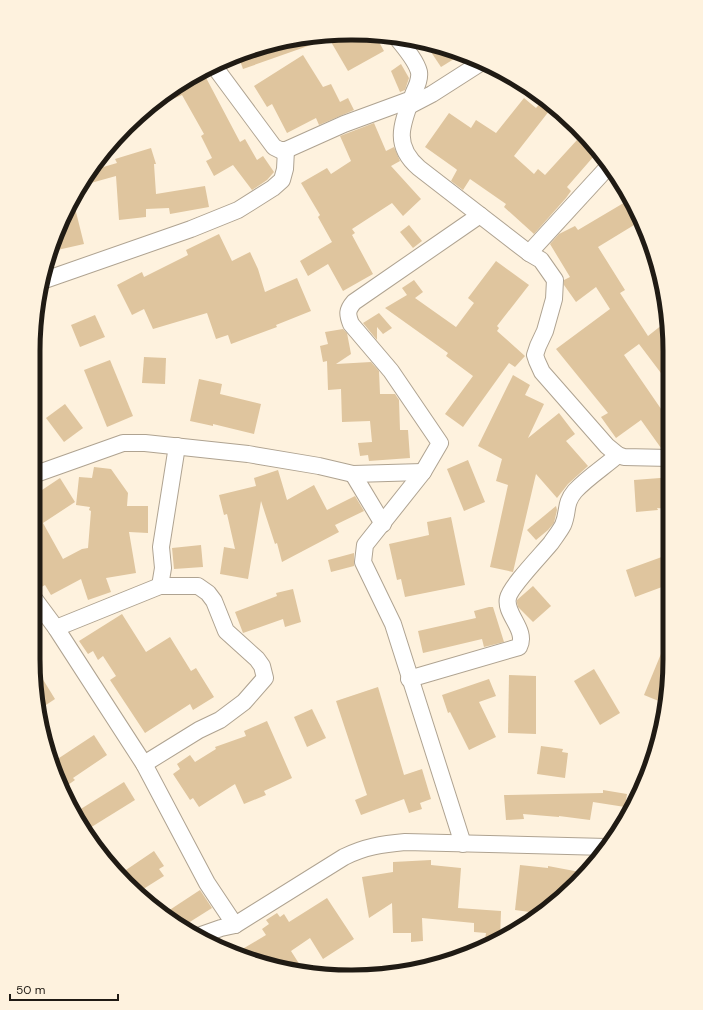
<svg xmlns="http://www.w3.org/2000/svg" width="703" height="1010" font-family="'DM Sans',sans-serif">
	<rect width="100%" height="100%" fill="#fef2de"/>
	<g fill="#dfc59e">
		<polygon points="352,33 375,35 384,51 348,71 327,35"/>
		<polygon points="324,36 325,40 243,69 238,55 290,39"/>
		<polygon points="425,43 452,51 462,54 441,67"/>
		<polygon points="303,55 323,87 331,84 340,102 348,98 354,110 319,125 316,118 287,133 272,104 267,107 254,86"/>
		<polygon points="401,64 409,78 405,90 400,92 391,71"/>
		<polygon points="203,72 240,142 245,139 257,160 263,156 274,172 267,180 252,190 233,165 214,176 206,161 212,158 201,136 204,134 182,95 159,105 157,101 175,87"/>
		<polygon points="524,98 536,108 544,99 553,106 514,156 534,174 538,169 545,175 577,140 594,156 567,187 571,191 566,198 534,234 504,207 506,204 470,179 463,190 451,181 457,170 456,169 425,147 449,113 471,128 476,120 496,133"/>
		<polygon points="374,123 386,151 394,147 400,161 391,166 421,199 403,216 392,203 352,229 355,233 352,235 373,274 343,291 328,264 308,276 300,261 332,242 318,217 320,215 301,183 327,168 331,174 351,161 340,136"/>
		<polygon points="151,148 156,164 154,164 156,194 205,186 209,207 170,214 169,208 146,209 146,217 119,220 116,176 80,186 93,170 117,163 115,159"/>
		<polygon points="73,200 84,244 53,251 61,231"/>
		<polygon points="627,201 639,222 598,247 625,290 620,293 648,336 667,321 670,351 670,385 639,344 624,355 670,422 670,448 661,448 641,420 616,438 601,417 608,413 556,349 610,309 596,287 576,302 564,285 564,280 570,277 550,244 559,234 575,226 578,230"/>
		<polygon points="409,225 422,241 413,248 400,232"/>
		<polygon points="219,234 232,261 250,252 258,269 265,292 297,278 311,311 276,325 277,327 231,344 228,335 216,339 207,313 153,329 144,309 132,315 117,285 142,272 144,277 188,255 186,250"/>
		<polygon points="496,261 529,285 497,326 499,328 497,331 525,356 515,367 509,363 463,427 445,414 473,376 446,356 448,353 385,308 407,295 402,288 414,280 423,292 415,298 456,327 474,303 468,298"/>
		<polygon points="379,313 392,328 383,334 377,327 377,340 363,323"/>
		<polygon points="95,315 105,337 80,347 71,325"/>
		<polygon points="343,329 347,333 351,354 336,364 371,362 379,371 380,394 395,394 399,400 400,430 408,430 410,458 369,461 368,455 360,456 358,443 372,442 370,421 342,422 341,389 328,390 327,361 323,362 320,346 328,344 325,332"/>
		<polygon points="144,357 166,358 165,384 142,383"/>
		<polygon points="110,360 133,416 107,427 84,370"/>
		<polygon points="513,375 530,385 525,395 544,404 528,438 559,413 575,434 566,441 588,466 568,484 557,498 536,474 513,572 490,567 508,485 496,481 502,459 478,446"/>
		<polygon points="199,379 222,384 220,394 261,404 254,434 213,424 213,426 190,421"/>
		<polygon points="65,404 83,428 64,442 46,418"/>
		<polygon points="468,460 485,502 464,511 447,469"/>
		<polygon points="94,467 111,469 128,493 127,506 148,506 148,533 129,532 136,573 106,578 111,592 88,600 81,579 51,595 45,585 38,589 33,580 33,575 39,571 33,559 33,496 60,478 75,502 43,523 63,559 82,549 88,548 91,511 89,510 90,507 76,505 79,477 92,478"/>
		<polygon points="278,470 287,500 314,485 327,510 355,496 364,511 335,525 339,532 282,562 277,543 275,544 261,501 248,579 220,574 224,547 235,549 227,514 224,515 219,495 256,486 254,478"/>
		<polygon points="660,478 670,478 670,509 657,508 658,510 636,512 634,480"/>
		<polygon points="556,506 557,510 554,523 548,530 536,540 527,530"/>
		<polygon points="451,517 465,585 405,597 401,579 397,580 389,544 429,535 427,522"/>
		<polygon points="201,545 203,567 174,569 172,548"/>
		<polygon points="354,553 354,566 331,572 328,560"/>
		<polygon points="670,554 670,588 662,587 635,597 626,570"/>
		<polygon points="533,586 551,606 533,622 518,607 517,603 517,600"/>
		<polygon points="293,589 301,622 285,627 283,619 243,633 235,612 277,596 276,593"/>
		<polygon points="489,607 493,607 504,642 484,647 482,639 423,653 418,631 476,618 474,611"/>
		<polygon points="122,614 146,652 170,637 191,671 196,668 214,697 193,710 190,704 145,733 110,680 116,676 103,656 98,660 93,651 88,654 79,641"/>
		<polygon points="670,632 670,658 666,704 644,695"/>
		<polygon points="34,665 55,699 40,709"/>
		<polygon points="594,669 620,713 600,725 574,681"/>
		<polygon points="509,675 536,676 536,734 508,733"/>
		<polygon points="489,679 496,696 479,702 496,737 469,750 450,712 448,713 442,695"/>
		<polygon points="378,687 404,775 422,769 431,799 420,803 422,809 409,813 404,799 361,815 355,800 367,795 336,701"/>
		<polygon points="312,709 326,738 307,747 294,717"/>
		<polygon points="267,721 292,778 264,791 266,795 244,804 235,784 199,807 193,798 190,800 173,774 180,769 177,764 190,755 195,762 216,749 215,747 246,736 244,731"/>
		<polygon points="94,735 107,755 73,778 75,780 65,787 53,762"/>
		<polygon points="541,746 563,749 562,752 568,753 565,778 537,774"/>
		<polygon points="124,782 135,800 85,831 76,812"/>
		<polygon points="603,790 627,794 625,807 593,802 590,820 559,816 559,817 523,814 524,819 506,820 504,795 603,793"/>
		<polygon points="154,851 164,866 159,869 164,876 137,893 125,879 127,878 123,872"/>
		<polygon points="431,860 431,865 461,868 458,908 501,911 500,939 484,947 486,933 474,932 474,923 422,918 423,941 411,942 411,933 393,933 392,903 369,918 362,877 393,872 393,862"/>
		<polygon points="520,865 548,868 548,866 585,873 577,884 537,913 515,910"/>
		<polygon points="200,890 212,908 185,925 165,913"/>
		<polygon points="327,898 354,939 323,959 310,938 291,951 305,973 234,954 266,935 262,929 269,924 266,920 277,913 280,917 284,914 289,922"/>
	</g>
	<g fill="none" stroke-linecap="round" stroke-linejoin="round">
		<defs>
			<g id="minor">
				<path d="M397,38C404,47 416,60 419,72C420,78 417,86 414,92C403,122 391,144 419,168L529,253L541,260L555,280L554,299L545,331L538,346L535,355L537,361L542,372L607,446L618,455L624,457L670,458"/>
				<polyline points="214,66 274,147 280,150 286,150 344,124 412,99"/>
				<polyline points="409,106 432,94 482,62"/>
				<polyline points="529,253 607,168"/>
				<polyline points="42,281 191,229 238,210 273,188 282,180 285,169 286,150"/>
				<polyline points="353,474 383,524"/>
				<polyline points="33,475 123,443 145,443 248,454 319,466 353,474 423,472"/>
				<polyline points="160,586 163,568 161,547 177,446"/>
				<polyline points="33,597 56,628 144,764 207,883 235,925"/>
				<polyline points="56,628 160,586 198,586 208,593 214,601 226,631 257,659 262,666 265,678 244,702 220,720 199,730 144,764"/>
				<path d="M409,679L519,647C528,630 504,614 508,598C510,587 542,554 551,543C555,537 560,531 563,525C569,511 564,504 575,491C587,478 604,467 618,455"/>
				<path d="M463,844L393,624L363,562L365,545L423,472L440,443L391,371L351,324C347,314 347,310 354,302L480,215"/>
				<path d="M201,935L221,928L235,925L344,857C364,847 382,844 405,842L607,847"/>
			</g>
		</defs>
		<use href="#minor" stroke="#afa391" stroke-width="18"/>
		<use href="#minor" stroke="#fff" stroke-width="16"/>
	</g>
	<path d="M0 0H703V1010H0ZM351 40H352A311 311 0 0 1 663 351V659A311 311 0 0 1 352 970H351A311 311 0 0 1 40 659V351A311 311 0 0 1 351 40Z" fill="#fef2de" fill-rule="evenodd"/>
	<path fill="none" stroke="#201b14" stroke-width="5" d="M351 40H352A311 311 0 0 1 663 351V659A311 311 0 0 1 352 970H351A311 311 0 0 1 40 659V351A311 311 0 0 1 351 40Z"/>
	<path d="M10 994v6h108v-6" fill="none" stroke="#201b14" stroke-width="2"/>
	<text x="16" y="994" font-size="12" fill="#201b14" stroke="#fef2de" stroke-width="3" paint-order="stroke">50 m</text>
</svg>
